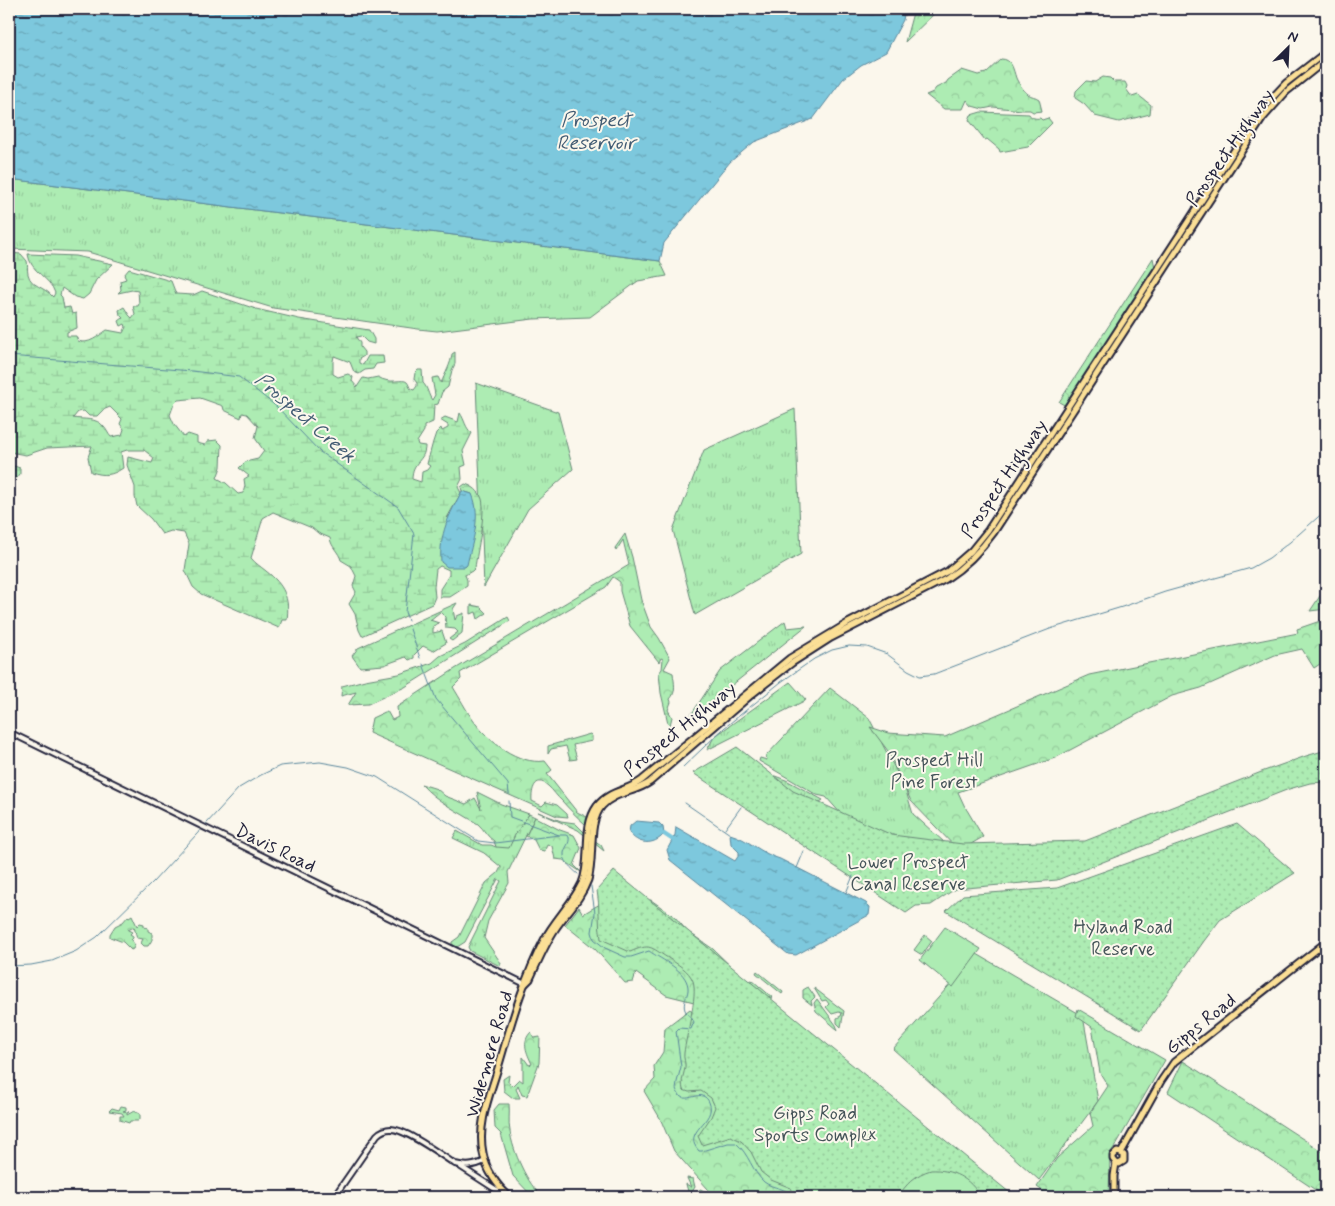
<svg xmlns="http://www.w3.org/2000/svg" width="1335" height="1206" font-family="Mynerve,sans-serif">
	<defs>
		<pattern id="grass-tufts" width="24" height="20" patternUnits="userSpaceOnUse" patternTransform="scale(1.25)"><rect width="24" height="20" fill="#adecb3"/><path d="M3 7l-1-3M5 7V3M7 7l1-3M15 17l-1-3M17 17v-4M19 17l1-3" fill="none" stroke="#95ca9b"/></pattern>
		<pattern id="forest-crowns" width="20" height="18" patternUnits="userSpaceOnUse" patternTransform="scale(1.25)"><rect width="20" height="18" fill="#adecb3"/><path d="M2 6a3 3 0 1 1 6 0M12 15a3 3 0 1 1 6 0" fill="none" stroke="#95ca9b"/></pattern>
		<pattern id="wetland-marsh" width="20" height="14" patternUnits="userSpaceOnUse" patternTransform="scale(1.25)"><rect width="20" height="14" fill="#adecb3"/><path d="M1 5h8M5 5V1M11 12h8M15 12V8" fill="none" stroke="#95ca9b"/></pattern>
		<pattern id="park-dots" width="8" height="8" patternUnits="userSpaceOnUse" patternTransform="scale(1.25)"><rect width="8" height="8" fill="#adecb3"/><path d="M2 2h.1M6 6h.1" fill="none" stroke="#95ca9b" stroke-width="1.8" stroke-linecap="round"/></pattern>
		<pattern id="water-ripples" width="26" height="14" patternUnits="userSpaceOnUse" patternTransform="scale(1.25)"><rect width="26" height="14" fill="#7dc8dd"/><path d="M2 4q2-2 4 0t4 0M15 11q2-2 4 0t4 0" fill="none" stroke="#66a2b4"/></pattern>
	</defs>
	<rect width="100%" height="100%" fill="#fbf7ec"/>
	<filter id="ink" filterUnits="userSpaceOnUse"><feTurbulence type="fractalNoise" baseFrequency=".02" numOctaves="2"/><feDisplacementMap in="SourceGraphic" scale="10" xChannelSelector="R" yChannelSelector="G"/><feConvolveMatrix kernelMatrix="1 2 1 2 8 2 1 2 1" color-interpolation-filters="sRGB"/></filter>
	<g filter="url(#ink)">
		<g fill="url(#grass-tufts)" stroke="#688777">
			<polygon points="9,179 660,261 667,276 638,281 590,317 533,319 437,331 418,329 273,308 88,252 9,249"/>
			<polygon points="1153,258 1155,268 1066,406 1059,402"/>
			<polygon points="476,383 558,412 573,469 528,509 484,587"/>
			<polygon points="795,409 801,554 695,615 673,530 704,450"/>
			<polygon points="1326,587 1326,609 1310,611"/>
			<polygon points="785,621 787,628 806,626 687,721 720,671"/>
			<polygon points="790,682 806,700 707,750 714,737"/>
			<polygon points="830,688 869,718 905,788 913,814 954,851 850,824 826,797 817,795 759,761 760,758 767,760 766,756"/>
			<polygon points="747,766 786,780 823,800 817,804 783,789"/>
			<polygon points="529,814 535,817 508,872 509,883 488,921 484,938 501,963 500,966 470,951 468,947 501,881 498,879 465,942 457,947 452,944 452,942 459,937 486,883 498,873 501,867 484,853 453,838 457,831 482,845 491,845 496,847 515,835"/>
			<polygon points="977,954 1083,1016 1098,1101 1039,1180 893,1049"/>
			<polygon points="757,971 783,992 782,994 756,973"/>
		</g>
		<g fill="url(#forest-crowns)" stroke="#688777">
			<polygon points="914,9 939,9 905,42"/>
			<path d="M1001,59C1012,59 1013,69 1016,78C1018,83 1024,91 1028,94C1032,97 1035,96 1039,99L1042,111L1033,112L1030,110H1022L993,107L983,109L972,106L967,100L963,109H944L926,95L933,92L936,88L946,83L948,80L962,70L978,75L986,73Z"/>
			<polygon points="1103,77 1110,78 1114,82 1125,82 1127,86 1126,89 1132,97 1138,95 1151,105 1150,114 1119,122 1095,116 1084,104 1075,98 1076,91 1086,81 1095,82"/>
			<path d="M981,112L1029,114C1031,118 1036,119 1040,118L1042,120L1048,118L1052,123L1028,147L1000,152L999,149L987,139L985,140L969,120L971,115Z"/>
			<path d="M625,534L632,557L641,600L651,627L659,638L670,658L664,669L673,673C674,682 677,692 670,699L671,702L668,710L672,717L670,725L668,723L661,693L659,673L662,669L663,659L661,658L659,662L630,626L620,591V582L613,577L606,587L460,673L461,679L453,687C460,698 466,710 473,720C488,741 518,765 545,761L552,770L547,774L577,812L589,818L587,825L585,824C577,817 569,809 562,801C557,797 553,790 548,786C535,774 531,791 532,801L542,806L546,802L557,805L567,814L568,817L557,816L369,733L372,718L387,711L392,720L398,717L397,707L455,669L629,565L623,540L616,551L615,548Z"/>
			<polygon points="457,603 453,609 455,620 457,616 464,613 462,633 452,641 449,639 458,632 455,629 446,628 445,617 440,612 430,620 439,623 433,626 433,633 442,631 446,643 433,651 423,646 414,655 414,658 409,660 406,657 384,665 360,667 352,656 358,648"/>
			<polygon points="471,605 481,607 487,613 478,619 476,612 471,614"/>
			<polygon points="508,617 510,621 405,687 368,704 348,705 356,692 341,696 342,686 365,680 399,674 432,663 440,656 465,644"/>
			<polygon points="1326,619 1326,660 1314,668 1302,649 1275,655 1201,688 1172,696 1055,758 958,792 964,805 983,837 959,851 911,801 888,751 870,727 888,733 945,737 1089,675 1298,633 1297,629"/>
			<polygon points="590,734 592,736 592,741 573,745 577,759 570,760 566,746 551,749 548,754 548,746"/>
			<path d="M421,784L437,789L445,796L466,804L475,798L481,809L477,792L501,804L529,814L515,835L509,848L496,847L494,841C487,837 484,829 478,824C458,811 437,802 421,784Z"/>
			<polygon points="538,812 561,821 575,823 587,835 601,845 604,851 578,830"/>
			<polygon points="535,817 560,830 574,835 581,848 574,865 581,872 563,860 555,859 552,846 547,844 545,851 539,850 534,840 526,836"/>
			<polygon points="651,900 675,917 687,931 713,949 747,982 752,980 773,998 755,1009 710,1006 666,995 636,973 633,982 625,983 595,949 565,925 579,907 583,914 605,901"/>
			<polygon points="132,915 137,926 140,923 144,924 144,927 148,928 148,931 152,933 152,940 148,946 144,946 141,943 143,939 137,938 134,927 128,930 132,932 130,934 133,936 133,938 131,940 135,945 133,949 131,950 123,942 110,937 110,934 115,926 123,922 128,916 129,917"/>
			<polygon points="808,987 815,997 811,1001 812,1005 803,998 803,990"/>
			<polygon points="814,988 844,1011 841,1027 837,1023 837,1018 841,1016 842,1013 839,1012 832,1014 826,1007 829,1004 826,1000 822,1001"/>
			<polygon points="817,999 836,1025 838,1030 816,1011 814,1003"/>
			<polygon points="690,1009 698,1022 809,1197 766,1197 761,1194 761,1197 741,1197 737,1190 734,1197 717,1197 716,1192 708,1197 700,1195 696,1197 681,1197 689,1195 686,1184 691,1187 687,1178 693,1179 695,1187 692,1192 695,1194 700,1189 709,1193 708,1189 674,1151 660,1118 644,1091 655,1079 654,1066 663,1052 665,1028"/>
			<polygon points="1078,1009 1165,1060 1116,1145 1110,1153 1109,1197 1051,1197 1037,1187 1057,1158 1093,1126 1090,1113 1108,1086 1100,1073 1092,1027 1076,1016"/>
			<path d="M531,1032L534,1038L540,1037L539,1063L527,1096L522,1095L518,1085L516,1089L520,1098H513L504,1091L503,1079L509,1075L508,1082L512,1086L519,1079L523,1082V1057L529,1065L532,1064C527,1053 521,1042 531,1032Z"/>
			<polygon points="1183,1061 1326,1154 1326,1197 1168,1092"/>
			<path d="M499,1104H509C510,1113 508,1123 510,1131C512,1150 528,1186 543,1197H533L513,1176L501,1134L495,1128L494,1110Z"/>
			<polygon points="121,1106 126,1107 126,1110 123,1111 129,1112 127,1113 127,1115 134,1111 140,1114 140,1119 138,1121 130,1121 129,1123 120,1120 120,1116 124,1116 122,1113 109,1111 112,1108 119,1110"/>
		</g>
		<g fill="url(#wetland-marsh)" stroke="#688777" fill-rule="evenodd">
			<path d="M9,253L21,254L27,261C28,265 27,270 28,274C31,287 44,286 53,297L55,293C50,277 30,272 28,254L75,256L113,264L96,280L89,294L83,299L75,297L62,288L60,295L62,297L64,308L70,307L72,314L76,313L77,328L67,332V336H76L78,341C89,345 98,336 107,330L123,333L126,327L125,324L121,326L119,321L123,318L120,315L119,310L124,307L129,315L132,318L135,314L133,306H138L139,304L138,291L132,290L118,293L121,290L120,281L126,279L124,275L129,269L171,281L176,294L193,295L202,291L256,309L299,319L369,330L374,339V344L367,342L361,336L356,337L360,343V347L364,352V356L359,359V363L363,365L368,356H383L384,363L376,364L373,369L365,370L359,374L354,372L350,362L334,356L333,361V374L338,377L348,374L353,377L352,381L357,387L363,378L368,379L378,377C390,385 403,378 407,382C409,384 409,387 411,389L414,390L417,386V383L414,379L415,373L418,370H422L423,383C428,388 428,395 432,400L435,395L432,378L438,377L441,383C445,374 451,364 452,354L455,352V364L452,370L448,387L442,392L438,404L434,405L433,422L424,426V431L417,442L418,445L425,446C425,462 412,460 412,479L421,482L422,472L427,470L430,466L427,464L433,442L436,433L441,428L442,431L448,428V425L440,420L445,417L458,422L460,413C465,420 465,428 472,433L463,451L466,465L461,467L462,479L458,487L461,493L447,518L472,494L462,491L461,487L465,484C473,486 479,491 482,499C486,514 477,551 475,568L472,571L465,575L467,580V586L450,597H440V589L449,575V570L440,566L436,569L434,587L435,597L432,604L362,636L359,630L355,614L349,604L356,592L353,586L356,576L351,566L341,560C339,552 331,547 330,538L318,533L312,528L273,512L263,518L251,558C256,564 260,566 266,571C284,585 290,598 287,620H282L279,628L201,594L193,587L185,570L189,544L184,533L171,531L162,534L151,519L137,506L135,497V487L127,465L128,457L152,463L154,458L144,450H127L121,452L123,468C111,476 105,476 91,472L88,457L92,446L47,448L26,455L9,452ZM200,398L223,406L224,410L241,418L242,413L247,414L258,426L255,438L264,451L258,459L245,462L239,468L249,476L244,479L245,486L243,493L238,494L226,483L217,478L221,467L222,445L217,440L208,441L205,445L197,443V437L188,434L184,437L174,424L170,415L174,404L178,400ZM110,407L122,419L120,424L124,429L122,435L111,437C108,434 107,430 104,427C97,417 83,420 73,418L78,412L84,411L89,416H97L103,410Z"/>
			<polygon points="9,462 11,465 20,468 20,474 17,478 15,477 9,482"/>
		</g>
		<g fill="url(#park-dots)" stroke="#688777">
			<polygon points="737,747 793,791 892,835 963,844 1085,841 1264,771 1306,756 1326,750 1326,782 1310,783 1289,789 1057,880 955,889 931,905 916,906 906,913 693,773"/>
			<polygon points="1237,824 1295,873 1220,920 1204,941 1141,1030 946,911 963,895 1057,888"/>
			<path d="M614,871L1015,1197H796L791,1188L771,1180L761,1172L751,1152L741,1141L731,1136L702,1145L698,1136L711,1117L715,1107L711,1098L701,1091L689,1092L683,1090C681,1079 683,1078 685,1068C686,1063 683,1058 684,1053C686,1036 698,995 693,981C689,970 677,964 668,958C650,947 651,943 630,952L601,939C598,923 600,906 597,890Z"/>
		</g>
		<g fill="#adecb3" stroke="#688777">
			<polygon points="945,927 981,949 953,987 920,960"/>
			<polygon points="925,935 932,941 922,955 914,950"/>
			<path d="M931,1170C951,1169 971,1178 980,1197H898C906,1184 916,1174 931,1170Z"/>
		</g>
		<g fill="url(#water-ripples)" stroke="#59869c">
			<polygon points="9,9 905,9 903,20 886,52 861,65 843,79 813,119 754,142 730,162 664,243 660,261 9,179"/>
			<path d="M462,491L472,494C482,517 472,542 467,565L465,567H447L441,562C439,534 449,515 462,491Z"/>
			<path d="M636,821L659,823L663,827L664,834C654,846 637,845 629,832L630,826Z"/>
			<path d="M676,827L735,861L739,855V852L731,844L730,834C748,839 762,854 780,859L866,903L870,907L869,915L796,955L788,954L670,860L667,850L675,835Z"/>
		</g>
		<g fill="none" stroke-linecap="round" stroke-linejoin="round">
			<g stroke="#59869c" stroke-width="1">
				<polyline points="9,356 192,371 239,377 277,407 320,452 398,507 414,534 405,612 408,620"/>
				<polyline points="409,626 420,658"/>
				<polyline points="423,664 436,699 508,784 509,794"/>
				<polyline points="683,767 724,728 781,682 814,659 832,650 849,646 867,647 887,654 908,670 920,676 934,674 1050,629 1122,607 1165,592 1251,568 1269,558 1290,542 1326,510"/>
				<path d="M509,801L510,817L559,835H566L569,837C570,844 565,847 564,853C563,861 572,869 578,874"/>
				<polyline points="685,803 730,834"/>
				<polyline points="725,829 741,807"/>
				<polyline points="797,868 804,851"/>
				<path d="M591,886L595,913L592,932L594,939L605,948L625,957H631L649,951C662,960 686,970 688,987C689,995 682,1002 685,1010C687,1015 692,1017 694,1022L691,1029L679,1028L676,1031L681,1067L677,1082L676,1089L679,1095L684,1098C690,1099 698,1094 703,1096C706,1097 708,1100 709,1102C718,1122 680,1131 699,1151H702L728,1143H736C749,1154 752,1171 764,1182C773,1189 787,1187 792,1197"/>
				<polyline points="846,893 853,876"/>
				<polyline points="9,966 31,965 52,961 76,951 97,937 153,882 239,788 261,775 280,766 320,762 348,767 377,777 478,841 495,843 559,835"/>
			</g>
			<polyline stroke="#7dc8dd" stroke-width="4" points="664,834 673,840"/>
			<defs>
				<g id="minor">
					<polyline points="9,745 15,735 525,984"/>
					<polyline points="461,1167 506,1196"/>
					<path d="M334,1197L377,1135C381,1131 385,1129 391,1129C406,1129 441,1155 455,1164C467,1167 474,1166 485,1161"/>
				</g>
				<g id="major">
					<path d="M525,984L530,979C538,962 545,944 556,928C567,912 581,899 588,880C595,858 587,823 602,806C614,792 635,793 650,782L751,695L792,663L831,638L946,579C966,566 981,550 994,532L1263,118L1286,92L1326,60"/>
					<polyline points="1121,1153 1161,1081 1174,1062 1326,942"/>
					<polyline points="1116,1163 1113,1159 1113,1156 1117,1152 1121,1153"/>
					<polyline points="1116,1163 1119,1164 1124,1161 1124,1155 1121,1153"/>
					<path d="M510,1197C497,1186 486,1170 483,1153C477,1124 490,1095 498,1068C511,1024 523,980 544,940C555,919 572,904 582,883C592,859 581,828 597,806C609,790 628,791 642,780L790,658L848,623L948,571L971,551L988,530L1254,120L1271,99L1286,83L1326,52"/>
					<polyline points="1114,1197 1114,1176 1116,1163"/>
				</g>
			</defs>
			<use href="#minor" stroke="#22223b" stroke-width="8"/>
			<use href="#major" stroke="#22223b" stroke-width="9"/>
			<use href="#minor" stroke="#fbf7ec" stroke-width="4"/>
			<use href="#major" stroke="#fbdf96" stroke-width="5"/>
		</g>
	</g>
	<g text-anchor="middle" stroke-width="4" stroke-linejoin="round" paint-order="stroke">
		<g font-size="19" fill="#22223b" stroke="#fbf7ec">
			<text transform="translate(1229 147) rotate(-55)" y="7">Prospect Highway</text>
			<text transform="translate(1003 478) rotate(-56)" y="7">Prospect Highway</text>
			<text transform="translate(679 728) rotate(-39)" y="7">Prospect Highway</text>
			<text transform="translate(276 847) rotate(26)" y="7">Davis Road</text>
			<text transform="translate(1200 1023) rotate(-39)" y="7">Gipps Road</text>
			<text transform="translate(488 1054) rotate(-74)" y="7">Widemere Road</text>
		</g>
		<g font-size="19" fill="#455459" stroke="#fbf7ec">
			<text x="934" y="766">Prospect Hill<tspan x="934" dy="22">Pine Forest</tspan></text>
			<text x="908" y="868">Lower Prospect<tspan x="908" dy="22">Canal Reserve</tspan></text>
			<text x="1123" y="933">Hyland Road<tspan x="1123" dy="22">Reserve</tspan></text>
			<text x="815" y="1119">Gipps Road<tspan x="815" dy="22">Sports Complex</tspan></text>
		</g>
		<g font-size="20" font-style="italic" fill="#425c74" stroke="#fbf7ec">
			<text x="596" y="126">Prospect<tspan x="596" dy="23">Reservoir</tspan></text>
			<text transform="translate(306 417) rotate(41)" y="7">Prospect Creek</text>
		</g>
	</g>
	<rect width="1335" height="1206" fill="none" stroke="#fbf7ec" stroke-width="30"/>
	<rect x="15" y="15" width="1305" height="1176" fill="none" stroke="#22223b" stroke-width="2" filter="url(#ink)"/>
	<g transform="translate(1288 48) rotate(24)" stroke="#fbf7ec" stroke-width="4" paint-order="stroke">
	<path d="M0-4L9 19L0 12L-9 19Z" fill="#22223b"/>
	<text y="-8" font-size="14" font-weight="bold" text-anchor="middle" fill="#22223b">N</text>
	</g>
</svg>
